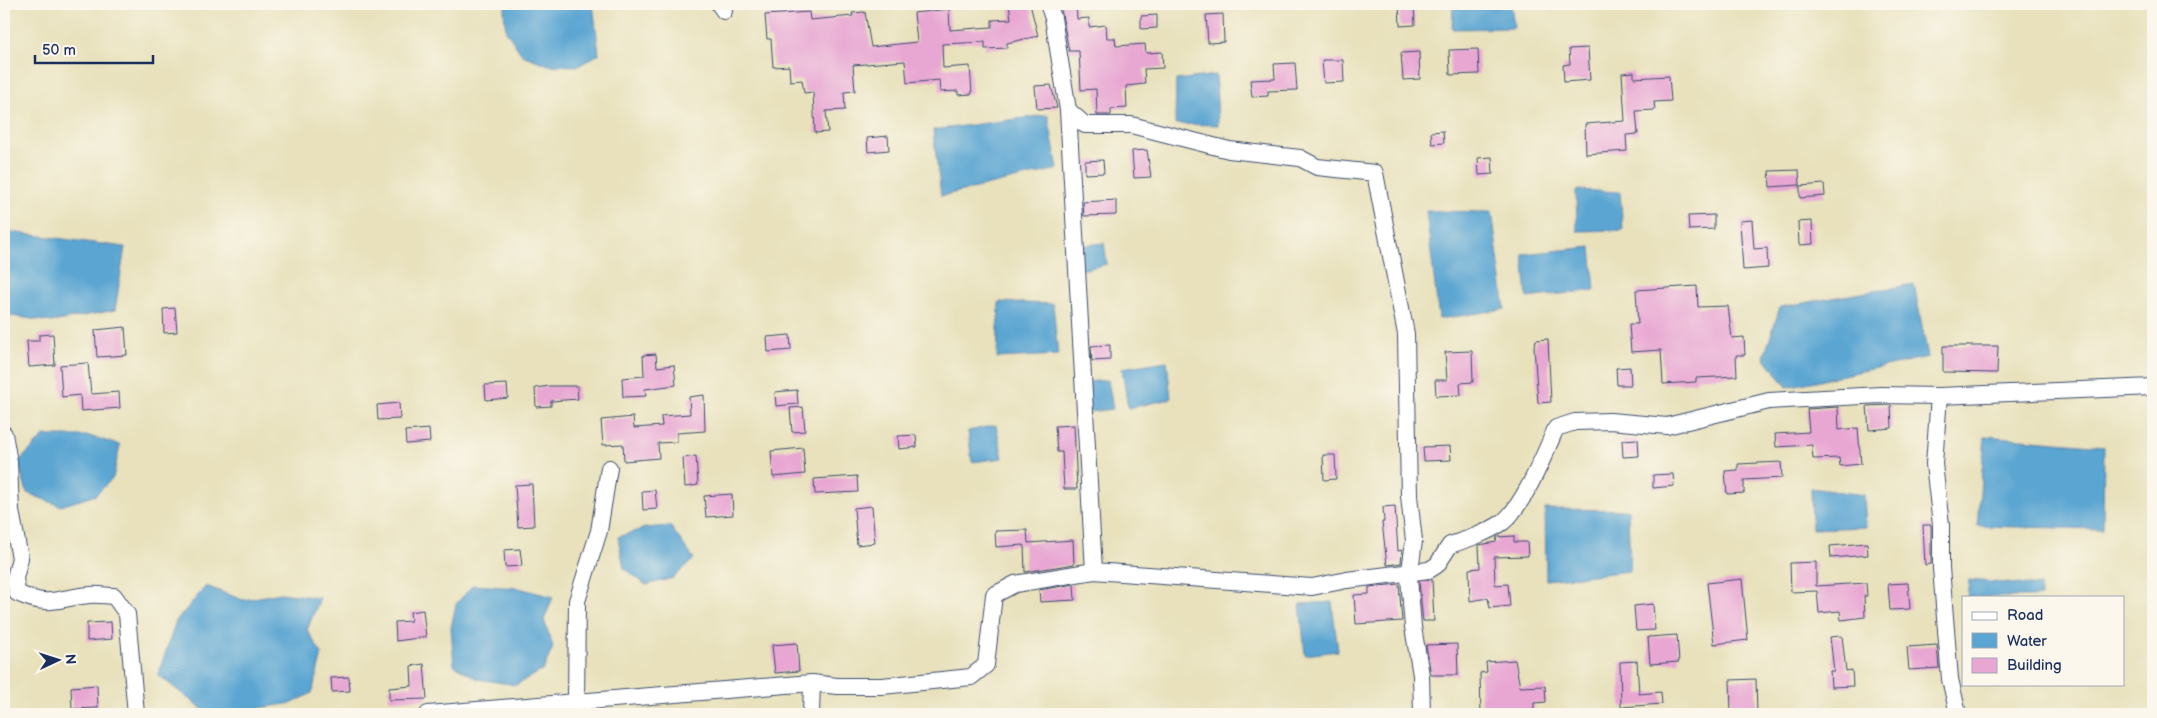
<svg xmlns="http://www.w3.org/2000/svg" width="2157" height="718" font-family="'Balsamiq Sans',sans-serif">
	<rect width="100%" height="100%" fill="#fbf7ec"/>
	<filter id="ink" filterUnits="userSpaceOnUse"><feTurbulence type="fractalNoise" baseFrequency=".02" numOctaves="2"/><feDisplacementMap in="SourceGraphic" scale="10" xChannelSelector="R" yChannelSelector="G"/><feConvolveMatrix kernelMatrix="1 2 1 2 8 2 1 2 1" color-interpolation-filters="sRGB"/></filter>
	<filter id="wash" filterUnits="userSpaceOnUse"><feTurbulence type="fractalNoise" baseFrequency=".0096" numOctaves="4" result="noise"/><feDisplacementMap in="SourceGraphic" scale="20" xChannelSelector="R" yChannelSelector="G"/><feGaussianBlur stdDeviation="1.12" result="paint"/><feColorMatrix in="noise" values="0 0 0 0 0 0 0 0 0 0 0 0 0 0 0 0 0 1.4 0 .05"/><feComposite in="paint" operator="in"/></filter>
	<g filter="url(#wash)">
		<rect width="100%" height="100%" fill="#e8e1bc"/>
		<g fill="#5aa5d2" stroke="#3a6a98">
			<polygon points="506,4 593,4 599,54 578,66 549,65 522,55 506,31 504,11"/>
			<polygon points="1453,4 1511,4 1514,28 1452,29"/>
			<polygon points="1216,75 1218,125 1175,124 1176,80"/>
			<polygon points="1048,115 1058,169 941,196 933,130"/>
			<polygon points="1576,190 1620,192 1623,230 1577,231"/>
			<polygon points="1426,211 1492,212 1505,309 1439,319"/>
			<polygon points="10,232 125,247 115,310 52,322 4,315 4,239"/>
			<polygon points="1104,243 1107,264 1081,270 1079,246"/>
			<polygon points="1591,247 1595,290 1527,298 1523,254"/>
			<polygon points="1914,284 1928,357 1787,387 1764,357 1780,307"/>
			<polygon points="999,302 1053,304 1058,355 997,358"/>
			<polygon points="1167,361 1171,399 1128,408 1122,368"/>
			<polygon points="1108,380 1113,409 1089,412 1085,382"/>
			<polygon points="996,425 1003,458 972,462 968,431"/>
			<polygon points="44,436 89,436 120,445 113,478 96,495 61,506 27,493 18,462"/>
			<polygon points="1985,436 2104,446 2103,529 1977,526"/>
			<polygon points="1811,488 1864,495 1866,527 1812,529"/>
			<polygon points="1545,509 1628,510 1630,571 1546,580"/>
			<polygon points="670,526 694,559 673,578 646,585 624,568 618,537 645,528"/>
			<polygon points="1969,580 2040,586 2040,597 1967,597"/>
			<polygon points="473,585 519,588 553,597 544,620 553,647 543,670 516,685 478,679 454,665 451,628 456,604"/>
			<polygon points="206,586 243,600 281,593 320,598 307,630 322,654 312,693 293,703 240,711 206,712 158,675 176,621"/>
			<polygon points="1332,602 1338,651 1305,655 1300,604"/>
		</g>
		<g id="blocks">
			<g fill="#e8a7d3">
				<polygon points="1009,4 1030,4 1038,36 1007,43 1007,48 985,49 985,42 942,44 943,68 970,66 972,94 958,95 958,91 940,92 939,80 907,83 905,61 853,65 855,91 844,92 845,110 826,111 828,132 815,133 813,92 804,93 802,80 790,81 789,66 773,67 771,39 767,39 765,15 809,12 810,20 853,16 852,13 865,12 871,47 917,42 914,13 949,9 950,30 992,27 992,20 1011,19"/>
				<polygon points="1060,4 1076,4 1077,19 1089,18 1089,27 1106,25 1107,38 1115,38 1116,46 1145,44 1146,53 1162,52 1163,68 1144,69 1145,84 1126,86 1127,108 1111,109 1111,115 1097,115 1096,89 1081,90 1079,51 1069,51"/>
				<polygon points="1399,4 1414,4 1415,25 1400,26"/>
				<polygon points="1223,14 1224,42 1208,43 1206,15"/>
				<polygon points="1157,15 1157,28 1141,29 1141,16"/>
				<polygon points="1588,48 1590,80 1564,82 1563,65 1570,64 1569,49"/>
				<polygon points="1478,49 1479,74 1450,75 1449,50"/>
				<polygon points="1419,52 1420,79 1403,80 1401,53"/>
				<polygon points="1322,60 1343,60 1344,82 1324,83"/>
				<polygon points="1295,63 1297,90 1268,91 1268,96 1252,97 1250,80 1275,79 1274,64"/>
				<polygon points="1634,72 1634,78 1669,76 1671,101 1654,102 1655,110 1636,111 1638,134 1626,135 1627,151 1586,154 1585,124 1625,121 1622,73"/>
				<polygon points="1051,85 1057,108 1037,109 1035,86"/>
				<polygon points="1443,131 1444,143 1432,144 1431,132"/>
				<polygon points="888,136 889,150 868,152 867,138"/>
				<polygon points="1147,150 1151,177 1134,178 1132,151"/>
				<polygon points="1492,157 1493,174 1479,175 1478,158"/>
				<polygon points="1103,160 1104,173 1085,174 1085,161"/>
				<polygon points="1799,170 1800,185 1770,187 1769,171"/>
				<polygon points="1824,184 1825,196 1800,198 1800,186"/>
				<polygon points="1116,200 1116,215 1084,216 1083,202"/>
				<polygon points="1714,215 1714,229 1689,230 1688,216"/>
				<polygon points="1752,220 1754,249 1767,248 1768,268 1743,270 1740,221"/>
				<polygon points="1812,221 1813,244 1799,245 1798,222"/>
				<polygon points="1697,286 1698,307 1728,306 1732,338 1744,337 1745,355 1736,355 1737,376 1696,378 1696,382 1663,384 1661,350 1631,352 1629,324 1638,324 1636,290"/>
				<polygon points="175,308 177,332 164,333 163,309"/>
				<polygon points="125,327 127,355 97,357 95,330"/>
				<polygon points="53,334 55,365 29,367 27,341 39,341 39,335"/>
				<polygon points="790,335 791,350 768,352 767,337"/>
				<polygon points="1548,339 1551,402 1538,403 1534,346 1536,340"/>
				<polygon points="1110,345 1110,360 1092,361 1091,346"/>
				<polygon points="1943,346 1998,346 1997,373 1943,372"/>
				<polygon points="1472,351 1473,382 1460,383 1461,395 1436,396 1435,380 1447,380 1445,352"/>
				<polygon points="656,354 657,367 674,365 676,385 645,389 646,396 623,397 622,378 644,376 643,355"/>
				<polygon points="88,363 91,394 119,392 120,408 81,411 80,395 62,397 60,365"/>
				<polygon points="1630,367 1631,385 1617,385 1616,368"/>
				<polygon points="507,384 508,398 486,400 485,385"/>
				<polygon points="550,386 577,386 578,399 551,401 551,406 536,407 535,388"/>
				<polygon points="797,390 798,404 776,406 775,392"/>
				<polygon points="704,395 705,431 677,433 677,442 658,443 659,458 624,461 623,444 603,445 601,420 633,417 634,428 662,426 661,416 690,414 689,397"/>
				<polygon points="399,403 400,419 378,420 377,405"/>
				<polygon points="1891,405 1892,428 1869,430 1867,406"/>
				<polygon points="803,407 805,431 792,432 790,408"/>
				<polygon points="1838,407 1839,430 1858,428 1861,464 1840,466 1839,458 1813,459 1812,445 1776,447 1775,434 1809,432 1807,409"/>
				<polygon points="1074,425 1077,489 1064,489 1062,452 1057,452 1055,426"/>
				<polygon points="429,429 430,442 406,444 405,431"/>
				<polygon points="916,435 917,447 899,449 898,436"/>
				<polygon points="1638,439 1639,456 1623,457 1622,440"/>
				<polygon points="1450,446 1451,460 1424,461 1423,447"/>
				<polygon points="803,448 805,474 773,477 771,451"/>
				<polygon points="1323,455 1335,455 1336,479 1324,480"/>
				<polygon points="696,456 698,485 685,487 683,458"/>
				<polygon points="1781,462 1782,478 1744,480 1744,493 1727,494 1725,471 1738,470 1738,464"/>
				<polygon points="1673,474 1674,486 1653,488 1653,475"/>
				<polygon points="857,476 858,492 815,494 814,479"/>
				<polygon points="532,484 534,526 518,527 515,485"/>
				<polygon points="655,490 657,509 643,510 642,491"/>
				<polygon points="732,494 733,515 706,517 704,496"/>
				<polygon points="872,506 875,543 857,545 854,508"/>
				<polygon points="1395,506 1398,551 1402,550 1401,563 1387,565 1382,522 1384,522 1383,507"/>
				<polygon points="1923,525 1931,525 1931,564 1925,565"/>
				<polygon points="1027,530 1028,543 1073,540 1074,564 1025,572 1024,545 996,547 995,531"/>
				<polygon points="1514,536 1514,542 1527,542 1528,556 1494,557 1495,585 1508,584 1510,606 1490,608 1488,598 1470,601 1469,569 1480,568 1479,545 1496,542 1497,537"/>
				<polygon points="1867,543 1868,555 1831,558 1830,546"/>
				<polygon points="520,549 522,566 505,567 504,550"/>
				<polygon points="1816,562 1816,586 1866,583 1867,596 1864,596 1865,617 1841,620 1840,611 1819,613 1817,591 1791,592 1790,563"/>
				<polygon points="1432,579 1434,621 1423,621 1419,581"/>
				<polygon points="1742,579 1748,640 1714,644 1707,583"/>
				<polygon points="1908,583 1910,609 1890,610 1888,584"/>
				<polygon points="1074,584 1075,600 1040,602 1039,590"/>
				<polygon points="1399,584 1402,621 1356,624 1354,595 1369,594 1369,587"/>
				<polygon points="1653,604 1655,630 1636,631 1634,606"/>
				<polygon points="423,610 426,637 396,641 395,622 411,621 410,612"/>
				<polygon points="111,622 112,639 87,641 87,623"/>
				<polygon points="1677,635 1679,662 1650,664 1648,637"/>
				<polygon points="1842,636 1846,671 1852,670 1853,686 1831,687 1830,671 1834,671 1830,637"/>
				<polygon points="797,643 799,671 775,673 772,645"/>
				<polygon points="1457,644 1458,675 1431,675 1426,645"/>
				<polygon points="1937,645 1939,668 1909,670 1907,647"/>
				<polygon points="1515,660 1520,687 1545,686 1546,702 1534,703 1534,710 1481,714 1480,673 1487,672 1486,662"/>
				<polygon points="1637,661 1639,694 1661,692 1662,704 1621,707 1620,662"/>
				<polygon points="424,664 427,699 389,700 389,688 412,686 411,666"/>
				<polygon points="349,677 350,691 332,692 331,678"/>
				<polygon points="1756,679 1757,714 1731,714 1730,680"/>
				<polygon points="97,685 98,708 72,709 71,687"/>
			</g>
		</g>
	</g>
	<g filter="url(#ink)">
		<use href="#blocks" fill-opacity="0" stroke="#3a4a6c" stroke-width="1"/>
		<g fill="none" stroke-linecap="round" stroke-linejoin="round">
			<defs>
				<g id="minor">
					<polyline points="719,4 724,11"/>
					<polyline points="1048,4 1053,18 1068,110 1094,571"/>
					<polyline points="1068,110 1085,125 1131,125 1229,150 1300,158 1317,167 1375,173 1406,334 1409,496 1414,541 1409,578 1413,627 1421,675 1422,714"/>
					<polyline points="1939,396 1934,464 1941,525 1941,568 1950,679 1958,714"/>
					<path d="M4,434L9,462L11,511L20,558L15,578L17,593C52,609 58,597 90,595C98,594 107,596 114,596L127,614L136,714"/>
					<polyline points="576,702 577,601 599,531 609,468"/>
					<polyline points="428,714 812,683"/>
					<path d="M811,714L812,683L837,686H882L942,680L971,677L986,665L994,595L1015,584L1094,571L1312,587L1347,580L1429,570L1437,565L1450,545C1468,539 1487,533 1503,522C1524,505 1545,453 1556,428L1575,422L1610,421L1667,426L1769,401L1881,395L1939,396L2153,387"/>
				</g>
			</defs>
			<use href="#minor" stroke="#3a4a6c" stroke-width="18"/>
			<use href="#minor" stroke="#fff" stroke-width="16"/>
		</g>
	</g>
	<rect width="2157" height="718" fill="none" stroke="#fbf7ec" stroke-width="20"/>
	<rect x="1962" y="596" width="162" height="90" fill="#fbf7ec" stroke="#a1a7b3"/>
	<rect x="1972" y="612" width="25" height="8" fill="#ffffff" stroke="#a1a7b3"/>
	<text x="2007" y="620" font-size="15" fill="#1b2f5e">Road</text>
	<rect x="1972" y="633" width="25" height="15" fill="#5aa5d2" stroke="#a1a7b3"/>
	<text x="2007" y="646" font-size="15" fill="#1b2f5e">Water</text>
	<rect x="1972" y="658" width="25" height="15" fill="#e8a7d3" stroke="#a1a7b3"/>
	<text x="2007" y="670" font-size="15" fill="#1b2f5e">Building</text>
	<g transform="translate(58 660) rotate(86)" stroke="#fbf7ec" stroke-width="4" paint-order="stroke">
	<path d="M0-4L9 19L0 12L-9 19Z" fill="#1b2f5e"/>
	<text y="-8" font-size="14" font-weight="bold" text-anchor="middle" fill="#1b2f5e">N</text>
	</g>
	<path d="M35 55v8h118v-8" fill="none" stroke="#1b2f5e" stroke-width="2.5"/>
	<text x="42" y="55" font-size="15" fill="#1b2f5e" stroke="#fbf7ec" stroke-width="4" paint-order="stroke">50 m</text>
</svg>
